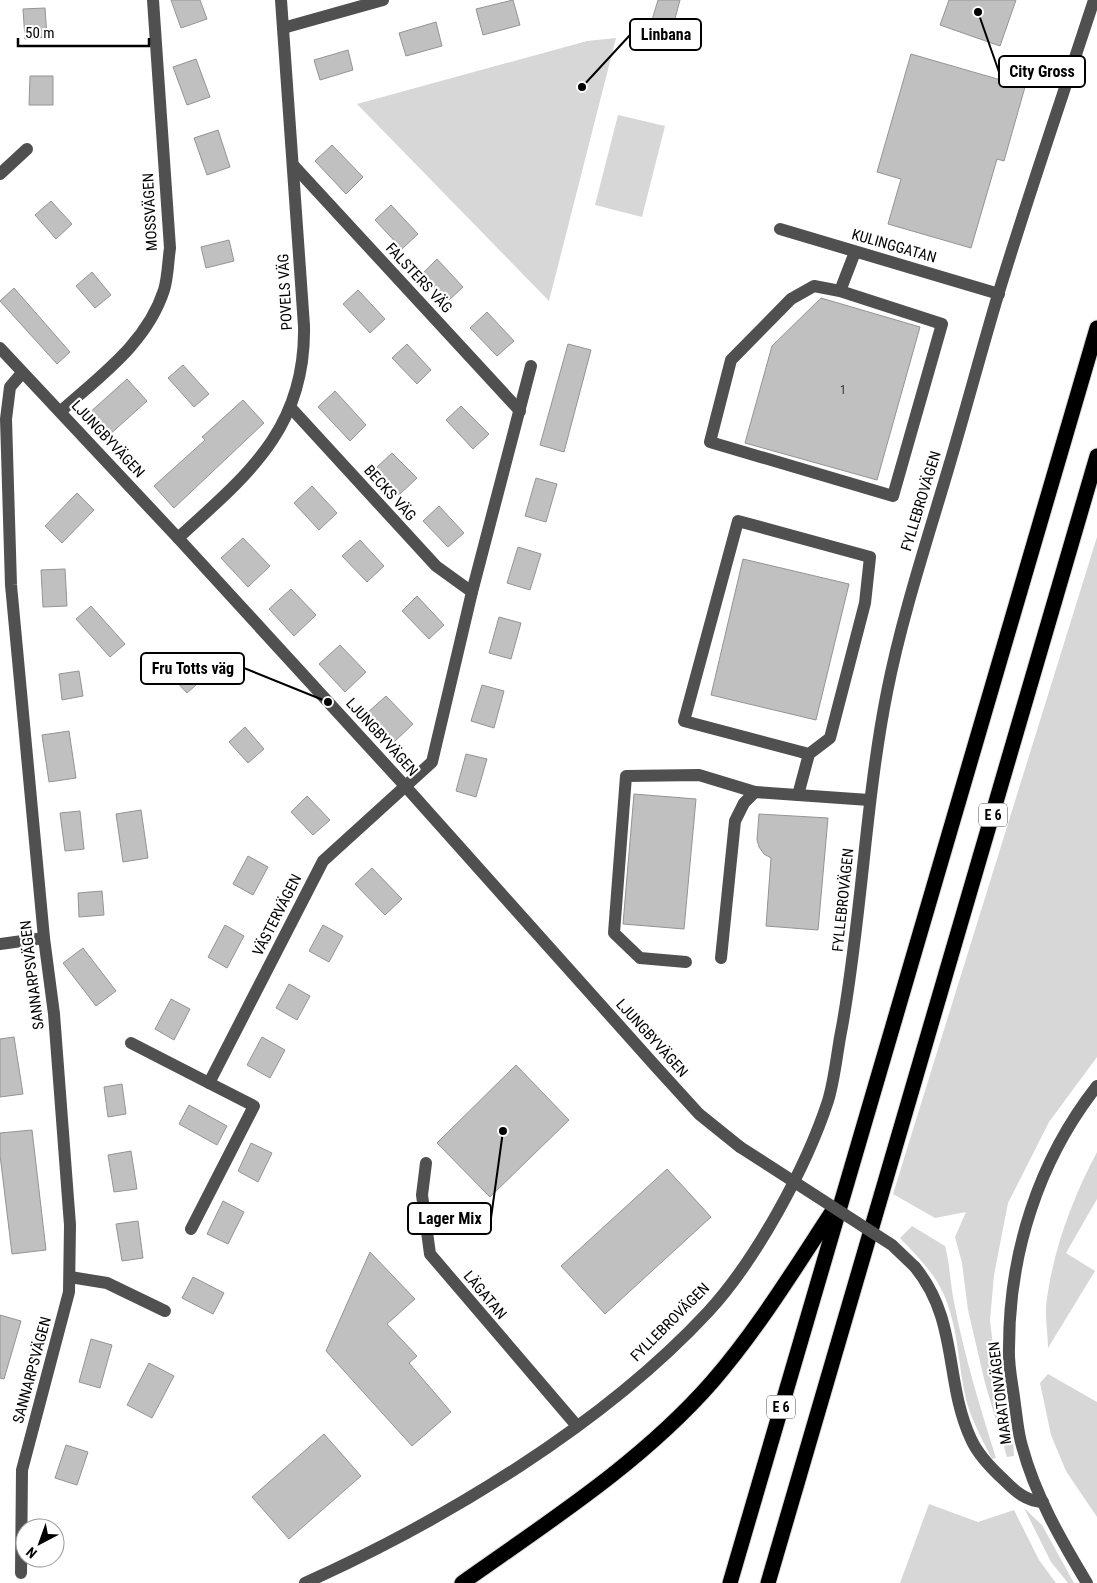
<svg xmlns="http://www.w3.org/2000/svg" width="1097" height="1583" font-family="'Roboto Condensed',sans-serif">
	<rect width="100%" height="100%" fill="#fff"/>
	<g fill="#d7d7d7">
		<polygon points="616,38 549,301 357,104 587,41"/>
		<polygon points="618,115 665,126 642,217 595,205"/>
		<polygon points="1097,537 1097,1057 1049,1122 1008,1203 994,1275 990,1320 997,1382 1013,1440 1014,1456 1007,1457 985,1383 968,1310 962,1263 955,1237 966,1212 935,1218 893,1194"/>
		<path d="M1097,1152V1199L1066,1253L1095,1271L1048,1348C1048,1332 1044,1314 1047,1298C1054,1248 1073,1197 1097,1152Z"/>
		<path d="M912,1226L945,1246C950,1264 950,1283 954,1302C964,1355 980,1407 996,1458L992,1459C983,1441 973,1423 967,1403C958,1367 959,1330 944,1295C934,1272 917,1256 900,1238Z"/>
		<polygon points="1048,1374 1097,1402 1097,1517 1066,1471 1051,1435 1040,1383"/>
		<polygon points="929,1504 978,1522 1014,1510 1039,1560 1056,1583 900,1583"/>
		<polygon points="1024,1508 1042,1525 1074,1583 1068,1583 1051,1562"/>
	</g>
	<g fill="#c0c0c0" stroke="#949494">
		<polygon points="171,0 200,0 207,19 181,28"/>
		<polygon points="513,0 520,25 483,35 476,9"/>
		<polygon points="658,0 680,0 673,26 652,20"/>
		<polygon points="949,0 1016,0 1000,46 940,25"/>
		<polygon points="45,8 47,37 25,39 23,9"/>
		<polygon points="436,22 442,46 406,56 399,33"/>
		<polygon points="348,50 353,70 320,80 314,60"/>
		<polygon points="911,54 1025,87 1004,161 997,159 971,248 888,224 901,179 877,172"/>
		<polygon points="196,59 210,97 187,105 173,67"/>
		<polygon points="30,76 53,76 53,105 29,105"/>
		<polygon points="218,130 230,167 207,175 194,138"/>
		<polygon points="332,145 363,177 346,194 315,161"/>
		<polygon points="51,201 72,224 56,239 35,215"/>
		<polygon points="391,205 418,234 402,249 375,220"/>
		<polygon points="229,240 234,261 206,268 201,247"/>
		<polygon points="437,259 463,287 448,301 422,274"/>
		<polygon points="92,272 111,295 95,308 76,286"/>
		<polygon points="14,288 70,352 57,364 0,301"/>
		<polygon points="358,290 385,319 370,333 343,304"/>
		<polygon points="821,298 920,327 877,480 745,443 772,346"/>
		<polygon points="487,312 514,341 497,356 470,328"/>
		<polygon points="407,344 431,370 417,384 392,358"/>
		<polygon points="568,344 591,350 564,452 540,445"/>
		<polygon points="183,365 209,394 194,407 168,378"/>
		<polygon points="127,379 147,401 107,437 87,415"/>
		<polygon points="335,391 366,425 350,441 318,407"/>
		<polygon points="243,400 264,423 174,508 154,486 205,440 202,437"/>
		<polygon points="461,406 489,434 473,449 446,420"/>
		<polygon points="392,453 417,478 399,495 375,469"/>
		<polygon points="536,478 557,484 546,522 525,516"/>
		<polygon points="312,486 337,513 319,530 294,503"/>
		<polygon points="77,493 94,510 62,543 45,526"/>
		<polygon points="439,506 464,533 448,547 423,521"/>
		<polygon points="243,538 270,566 248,587 221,558"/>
		<polygon points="360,540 384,566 367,582 342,556"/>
		<polygon points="518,547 541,554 530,590 507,583"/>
		<polygon points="743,559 849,584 816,720 711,695"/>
		<polygon points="65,569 67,606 43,607 41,570"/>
		<polygon points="291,589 316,615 294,636 269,609"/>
		<polygon points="417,596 444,625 429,639 402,611"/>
		<polygon points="91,606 125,644 110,657 76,619"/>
		<polygon points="499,617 521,623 511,659 489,653"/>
		<polygon points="340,645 366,672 345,692 319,664"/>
		<polygon points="189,660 205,677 187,693 171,676"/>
		<polygon points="79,671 83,696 62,700 59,674"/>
		<polygon points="482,685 504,691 494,728 471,721"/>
		<polygon points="386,696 413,724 393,743 366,714"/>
		<polygon points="245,727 264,749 248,763 229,742"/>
		<polygon points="69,731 76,778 49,782 42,735"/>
		<polygon points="466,754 487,759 476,797 456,791"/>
		<polygon points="634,794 696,799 684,929 623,924"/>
		<polygon points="307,796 330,820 313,835 291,812"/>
		<polygon points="141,810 148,858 123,862 116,814"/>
		<polygon points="80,811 84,849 65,851 60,813"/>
		<polygon points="759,814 828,818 818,930 766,926 771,858 764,854 759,847 757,840"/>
		<polygon points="248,856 268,867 253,895 233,884"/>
		<polygon points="372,868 402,899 385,915 355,884"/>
		<polygon points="102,891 104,915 79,917 78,893"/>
		<polygon points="225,925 244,936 227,968 208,957"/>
		<polygon points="323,925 343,936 329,962 309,951"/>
		<polygon points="83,948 116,991 96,1006 63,963"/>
		<polygon points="289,984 310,996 297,1020 276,1008"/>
		<polygon points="171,999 190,1009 174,1040 155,1029"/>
		<polygon points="14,1037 23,1094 0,1097 0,1039"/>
		<polygon points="262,1037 285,1050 270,1078 247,1065"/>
		<polygon points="516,1065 569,1120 490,1197 437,1143"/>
		<polygon points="122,1084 126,1114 108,1117 104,1087"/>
		<polygon points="189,1105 227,1126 217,1145 179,1124"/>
		<polygon points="32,1130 46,1250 12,1254 0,1155 0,1133"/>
		<polygon points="251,1143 272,1153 258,1182 238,1171"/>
		<polygon points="131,1151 137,1189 114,1192 108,1155"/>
		<polygon points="667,1169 711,1217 605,1314 561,1266"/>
		<polygon points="223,1201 244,1212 228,1244 207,1234"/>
		<polygon points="138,1221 143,1258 122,1261 116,1224"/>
		<polygon points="370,1252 415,1299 387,1324 417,1356 409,1363 451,1412 412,1446 326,1351"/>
		<polygon points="193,1277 224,1293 213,1314 182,1298"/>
		<polygon points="0,1315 21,1321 4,1379 0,1378"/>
		<polygon points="91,1339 112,1345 100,1388 79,1382"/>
		<polygon points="149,1363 174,1376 152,1418 127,1405"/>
		<polygon points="324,1434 361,1476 289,1539 252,1497"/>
		<polygon points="66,1445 88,1452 77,1485 55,1478"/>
	</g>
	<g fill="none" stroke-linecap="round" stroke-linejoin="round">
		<defs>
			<g id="highway">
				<path d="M462,1583C548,1522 641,1463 712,1382C758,1329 795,1268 834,1209"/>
				<polyline points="730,1583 1097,328"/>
				<polyline points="768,1583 1097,456"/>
			</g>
		</defs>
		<use href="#highway" stroke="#dbdbdb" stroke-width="17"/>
		<g stroke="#505050" stroke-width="12">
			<polyline points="283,28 383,0"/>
			<polyline points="294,166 520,411"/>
			<polyline points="0,174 27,149"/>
			<polyline points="780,229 999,294"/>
			<polyline points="840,291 942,324 893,496 710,442 731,360 791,299 814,286 840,291 855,252"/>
			<polyline points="0,348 178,538 406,787 658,1069 699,1114 740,1147"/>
			<polyline points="291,408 436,566 472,592"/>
			<path d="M61,411C100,376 147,343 164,290C168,277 168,261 170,248L153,0"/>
			<path d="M178,538C247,475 306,429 304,326L281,0"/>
			<polyline points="798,795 809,754 830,738 865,603 870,557 738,521 684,721 809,754"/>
			<polyline points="0,944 44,938"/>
			<polyline points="721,958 735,821 744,803 755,792 869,800"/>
			<polyline points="686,962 640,958 614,933 626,776 699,775 755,792"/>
			<polyline points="131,1043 209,1083 323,861 432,762 472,592 531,366"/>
			<polyline points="426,1163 422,1195 430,1254 577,1426"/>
			<polyline points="191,1229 254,1106 209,1083"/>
			<path d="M915,1267C959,1321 944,1381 971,1439C978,1455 992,1469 1004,1480C1016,1492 1026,1501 1043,1502"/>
			<polyline points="70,1277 107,1283 165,1311"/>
			<polyline points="21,1573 22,1470 69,1292 70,1225 54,1014 44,938 11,585 6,419 10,387 22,373"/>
			<path d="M305,1583C445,1520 603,1425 708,1312C756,1260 806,1168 828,1101C835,1078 837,1051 842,1027C862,916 865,803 887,692C902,616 927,541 949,466C966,409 981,352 998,295C1028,196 1062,98 1094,0"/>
			<path d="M1087,1583C1061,1540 1035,1495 1022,1446C1018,1433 1017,1418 1015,1405C1013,1386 1008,1367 1009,1348C1009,1254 1038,1161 1097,1086"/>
		</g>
		<use href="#highway" stroke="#000" stroke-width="15"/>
		<polyline stroke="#505050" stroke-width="12" points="740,1147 892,1245 915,1267"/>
	</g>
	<g text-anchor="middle" stroke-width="4.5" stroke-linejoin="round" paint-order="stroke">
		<g font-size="12" fill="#303030">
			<text x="843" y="394">1</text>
		</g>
		<g fill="#fff" stroke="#4c4c4c" stroke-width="1">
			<rect x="979" y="803.5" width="28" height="23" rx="4"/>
			<rect x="767" y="1395.5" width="28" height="23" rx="4"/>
		</g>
		<g font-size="14" font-weight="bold" fill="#000">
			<text x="993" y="820">E 6</text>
			<text x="781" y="1412">E 6</text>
		</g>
		<g font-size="15" fill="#000" stroke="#fff">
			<text transform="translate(150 212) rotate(-93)" y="5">MOSSVÄGEN</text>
			<text transform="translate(894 246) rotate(16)" y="5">KULINGGATAN</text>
			<text transform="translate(419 278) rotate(47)" y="5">FALSTERS VÄG</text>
			<text transform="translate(285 292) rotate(-93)" y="5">POVELS VÄG</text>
			<text transform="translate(108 439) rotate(47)" y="5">LJUNGBYVÄGEN</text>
			<text transform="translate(390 493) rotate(48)" y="5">BECKS VÄG</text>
			<text transform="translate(921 501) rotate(-73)" y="5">FYLLEBROVÄGEN</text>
			<text transform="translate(382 737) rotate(48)" y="5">LJUNGBYVÄGEN</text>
			<text transform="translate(843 900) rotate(-84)" y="5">FYLLEBROVÄGEN</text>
			<text transform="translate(277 915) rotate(-63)" y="5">VÄSTERVÄGEN</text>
			<text transform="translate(32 975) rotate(-97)" y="5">SANNARPSVÄGEN</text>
			<text transform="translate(652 1038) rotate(48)" y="5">LJUNGBYVÄGEN</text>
			<text transform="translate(485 1295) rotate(50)" y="5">LÄGATAN</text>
			<text transform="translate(670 1322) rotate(-45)" y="5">FYLLEBROVÄGEN</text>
			<text transform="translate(32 1370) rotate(-75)" y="5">SANNARPSVÄGEN</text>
			<text transform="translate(1000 1393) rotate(-97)" y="5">MARATONVÄGEN</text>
		</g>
	</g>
	<path fill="none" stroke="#000" stroke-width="2" d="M582 87L630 35M978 12L999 72M328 702L244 668M503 1131L491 1218"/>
	<g fill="#000" stroke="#fff" stroke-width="2">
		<circle cx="582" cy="87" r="5"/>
		<circle cx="978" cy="12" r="5"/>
		<circle cx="328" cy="702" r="5"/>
		<circle cx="503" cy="1131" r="5"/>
	</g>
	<g fill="#fff" stroke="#000" stroke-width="2">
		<rect x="630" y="19" width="71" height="31" rx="5"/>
		<rect x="999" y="56" width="86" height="31" rx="5"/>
		<rect x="141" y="653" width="103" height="31" rx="5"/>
		<rect x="408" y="1203" width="83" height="31" rx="5"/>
	</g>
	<g font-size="16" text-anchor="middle" font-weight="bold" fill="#000">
		<text x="666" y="40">Linbana</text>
		<text x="1042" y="77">City Gross</text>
		<text x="193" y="674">Fru Totts väg</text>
		<text x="450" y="1224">Lager Mix</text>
	</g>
	<g transform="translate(40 1543) rotate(221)"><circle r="24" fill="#ffffff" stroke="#999999"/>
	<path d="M0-4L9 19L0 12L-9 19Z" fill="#000000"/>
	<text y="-8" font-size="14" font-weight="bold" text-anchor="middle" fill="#000000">N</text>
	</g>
	<path d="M18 38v8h131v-8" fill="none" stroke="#000000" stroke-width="2.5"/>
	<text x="25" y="38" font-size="15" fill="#000000" stroke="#ffffff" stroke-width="4" paint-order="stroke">50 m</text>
</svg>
